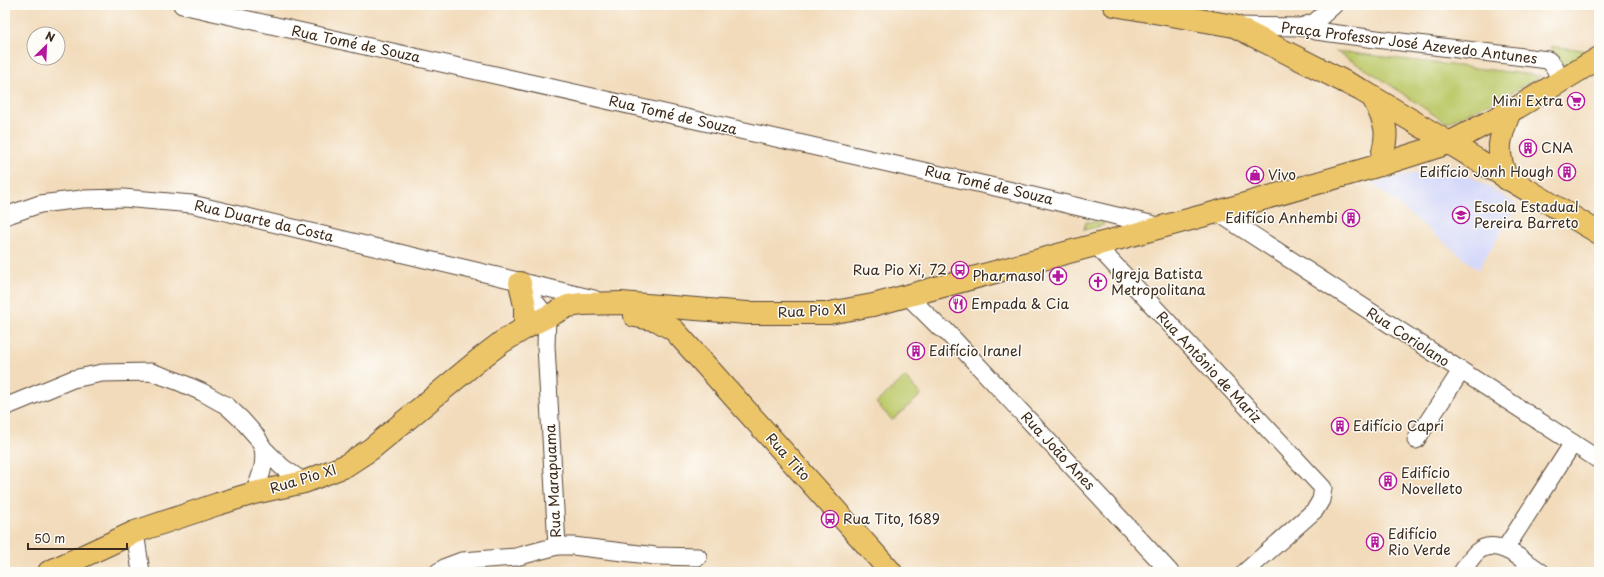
<svg xmlns="http://www.w3.org/2000/svg" width="1604" height="577" font-family="'Playpen Sans',sans-serif">
	<rect width="100%" height="100%" fill="#fdfcf7"/>
	<filter id="ink" filterUnits="userSpaceOnUse"><feTurbulence type="fractalNoise" baseFrequency=".025" numOctaves="2"/><feDisplacementMap in="SourceGraphic" scale="8" xChannelSelector="R" yChannelSelector="G"/><feConvolveMatrix kernelMatrix="1 2 1 2 8 2 1 2 1" color-interpolation-filters="sRGB"/></filter>
	<filter id="wash" filterUnits="userSpaceOnUse"><feTurbulence type="fractalNoise" baseFrequency=".012" numOctaves="4" result="noise"/><feDisplacementMap in="SourceGraphic" scale="16" xChannelSelector="R" yChannelSelector="G"/><feGaussianBlur stdDeviation="0.9" result="paint"/><feColorMatrix in="noise" values="0 0 0 0 0 0 0 0 0 0 0 0 0 0 0 0 0 1.4 0 .05"/><feComposite in="paint" operator="in"/></filter>
	<g filter="url(#wash)">
		<rect width="100%" height="100%" fill="#f2dbbb"/>
		<polygon fill="#d4d8f9" points="1439,164 1448,164 1461,168 1463,169 1462,171 1518,205 1478,270 1372,183 1436,168 1436,165"/>
		<g fill="#beca6c" stroke="#7c7a45">
			<polygon points="1550,46 1584,50 1587,55 1566,70"/>
			<polygon points="1335,51 1541,76 1503,97 1446,123 1377,76"/>
			<polygon points="1085,222 1103,222 1104,225 1084,230"/>
			<polygon points="905,377 921,395 892,420 876,403"/>
		</g>
	</g>
	<g filter="url(#ink)">
		<g fill="none" stroke-linecap="round" stroke-linejoin="round">
			<defs>
				<g id="minor">
					<polyline points="182,5 1008,190 1163,227"/>
					<path d="M1236,26L1301,27L1316,31L1368,38L1548,60C1556,67 1558,73 1558,84"/>
					<polyline points="1301,27 1315,22 1334,5"/>
					<polyline points="1217,212 1599,460"/>
					<polyline points="5,216 40,204 82,199 123,198 192,204 594,299"/>
					<polyline points="1096,245 1323,488 1321,500 1315,510 1245,572"/>
					<polyline points="521,284 547,317 546,346 557,546"/>
					<polyline points="908,296 940,328 945,330 1170,572"/>
					<polyline points="5,407 73,379 102,373 151,372 177,381 202,392 227,406 242,420 257,437 263,448 282,467 304,482"/>
					<polyline points="1416,440 1461,371"/>
					<path d="M254,493C260,478 266,465 263,448"/>
					<polyline points="135,532 141,572"/>
					<polyline points="1505,549 1573,443"/>
					<polyline points="438,572 446,567 462,561 516,557 557,546 573,546 656,556 698,557"/>
					<path d="M1462,572C1467,565 1471,557 1477,552C1496,535 1525,562 1541,572"/>
				</g>
				<g id="major">
					<polyline points="1114,5 1234,26 1361,90 1599,233"/>
					<path d="M1373,98C1389,129 1388,133 1380,165"/>
					<path d="M1507,179C1495,150 1499,140 1510,111"/>
					<polyline points="520,283 525,306 525,328"/>
					<polyline points="635,316 657,320 674,330 891,572"/>
					<polyline points="49,572 135,532 218,504 254,493 304,482 345,466 371,449 481,358 502,342 525,328 568,306 582,304 621,303 747,313 829,313 873,305 1217,212 1380,165 1449,143 1518,107 1599,58"/>
				</g>
			</defs>
			<use href="#minor" stroke="#564536" stroke-width="19"/>
			<use href="#major" stroke="#564536" stroke-width="24"/>
			<use href="#minor" stroke="#fff" stroke-width="17"/>
			<use href="#major" stroke="#edc569" stroke-width="22"/>
		</g>
	</g>
	<defs>
		<symbol id="supermarket-ring" viewBox="-11 -11 22 22"><circle r="9.5" fill="#fdfcf7" stroke="#b5179e" stroke-width="1.5"/><path d="M-6-5.5h2.5l.6 2H6L4.5 2H-2.5L-4.4-4H-6ZM-1.5 3.2a1.3 1.3 0 1 0 .1 0ZM3 3.2a1.3 1.3 0 1 0 .1 0Z" fill="#b5179e"/></symbol>
		<symbol id="building-ring" viewBox="-11 -11 22 22"><circle r="9.5" fill="#fdfcf7" stroke="#b5179e" stroke-width="1.5"/><path d="M-4-6H4V6H1V3H-1V6H-4ZM-2.5-4.3h1.7v1.8h-1.7ZM.8-4.3h1.7v1.8H.8ZM-2.5-1h1.7V.8h-1.7ZM.8-1h1.7V.8H.8Z" fill="#b5179e"/></symbol>
		<symbol id="shop-ring" viewBox="-11 -11 22 22"><circle r="9.5" fill="#fdfcf7" stroke="#b5179e" stroke-width="1.5"/><path d="M-5-2.5h2.3a2.7 3.5 0 0 1 5.4 0H5L5.5 6h-11ZM-1.5-2.5h3a1.5 2.3 0 0 0-3 0Z" fill="#b5179e"/></symbol>
		<symbol id="school-ring" viewBox="-11 -11 22 22"><circle r="9.5" fill="#fdfcf7" stroke="#b5179e" stroke-width="1.5"/><path d="M0-5L7-2L0 1L-7-2ZM-4 1L0 2.5L4 1V4Q0 6-4 4Z" fill="#b5179e"/></symbol>
		<symbol id="bus-ring" viewBox="-11 -11 22 22"><circle r="9.5" fill="#fdfcf7" stroke="#b5179e" stroke-width="1.5"/><path d="M-5-6H5V4H4V6H2V4H-2V6H-4V4H-5ZM-3.5-4V0h7V-4ZM-3.5 1.2v1.5H-2V1.2ZM2 1.2v1.5H3.5V1.2Z" fill="#b5179e"/></symbol>
		<symbol id="pharmacy-ring" viewBox="-11 -11 22 22"><circle r="9.5" fill="#fdfcf7" stroke="#b5179e" stroke-width="1.5"/><path d="M-2-6h4v4h4v4h-4v4h-4v-4h-4v-4h4Z" fill="#b5179e"/></symbol>
		<symbol id="church-ring" viewBox="-11 -11 22 22"><circle r="9.5" fill="#fdfcf7" stroke="#b5179e" stroke-width="1.5"/><path d="M-1.2-6h2.4v3.5h3.3v2.4h-3.3V6h-2.4V-.1h-3.3v-2.4h3.3Z" fill="#b5179e"/></symbol>
		<symbol id="restaurant-ring" viewBox="-11 -11 22 22"><circle r="9.5" fill="#fdfcf7" stroke="#b5179e" stroke-width="1.5"/><path d="M-5-6h1v4h1v-4h1v4h1v-4h1v5L-1.5 .5V6h-2V.5L-5-1ZM5-6V6H3V1.5H1.5Q1.5-4 5-6Z" fill="#b5179e"/></symbol>
	</defs>
	<g fill-rule="evenodd">
		<use href="#supermarket-ring" x="1566" y="91" width="20" height="20"/>
		<use href="#building-ring" x="1518" y="138" width="20" height="20"/>
		<use href="#building-ring" x="1557" y="162" width="20" height="20"/>
		<use href="#shop-ring" x="1245" y="165" width="20" height="20"/>
		<use href="#school-ring" x="1451" y="205" width="20" height="20"/>
		<use href="#building-ring" x="1341" y="208" width="20" height="20"/>
		<use href="#bus-ring" x="950" y="260" width="20" height="20"/>
		<use href="#pharmacy-ring" x="1048" y="266" width="20" height="20"/>
		<use href="#church-ring" x="1088" y="272" width="20" height="20"/>
		<use href="#restaurant-ring" x="948" y="294" width="20" height="20"/>
		<use href="#building-ring" x="906" y="341" width="20" height="20"/>
		<use href="#building-ring" x="1330" y="416" width="20" height="20"/>
		<use href="#building-ring" x="1378" y="471" width="20" height="20"/>
		<use href="#bus-ring" x="820" y="509" width="20" height="20"/>
		<use href="#building-ring" x="1365" y="532" width="20" height="20"/>
	</g>
	<g text-anchor="middle" stroke-width="3" stroke-linejoin="round" paint-order="stroke">
		<g font-size="14" fill="#3b2a1e" stroke="#fdfcf7">
			<text transform="translate(1409 43) rotate(7)" y="5">Praça Professor José Azevedo Antunes</text>
			<text transform="translate(356 44) rotate(12)" y="5">Rua Tomé de Souza</text>
			<text transform="translate(673 115) rotate(13)" y="5">Rua Tomé de Souza</text>
			<text transform="translate(989 185) rotate(13)" y="5">Rua Tomé de Souza</text>
			<text transform="translate(264 221) rotate(13)" y="5">Rua Duarte da Costa</text>
			<text transform="translate(812 311) rotate(-3)" y="5">Rua Pio XI</text>
			<text transform="translate(1408 337) rotate(33)" y="5">Rua Coriolano</text>
			<text transform="translate(1209 367) rotate(47)" y="5">Rua Antônio de Mariz</text>
			<text transform="translate(1058 451) rotate(47)" y="5">Rua João Anes</text>
			<text transform="translate(788 457) rotate(48)" y="5">Rua Tito</text>
			<text transform="translate(303 479) rotate(-17)" y="5">Rua Pio XI</text>
			<text transform="translate(553 481) rotate(-93)" y="5">Rua Marapuama</text>
		</g>
		<g font-size="14" fill="#3b2a1e" stroke="#fdfcf7" text-anchor="start">
			<text x="1563" y="106" text-anchor="end">Mini Extra</text>
			<text x="1541" y="153">CNA</text>
			<text x="1554" y="177" text-anchor="end">Edifício Jonh Hough</text>
			<text x="1268" y="180">Vivo</text>
			<text x="1474" y="212">Escola Estadual<tspan x="1474" dy="16">Pereira Barreto</tspan></text>
			<text x="1338" y="223" text-anchor="end">Edifício Anhembi</text>
			<text x="947" y="275" text-anchor="end">Rua Pio Xi, 72</text>
			<text x="1111" y="279">Igreja Batista<tspan x="1111" dy="16">Metropolitana</tspan></text>
			<text x="1045" y="281" text-anchor="end">Pharmasol</text>
			<text x="971" y="309">Empada &amp; Cia</text>
			<text x="929" y="356">Edifício Iranel</text>
			<text x="1353" y="431">Edifício Capri</text>
			<text x="1401" y="478">Edifício<tspan x="1401" dy="16">Novelleto</tspan></text>
			<text x="843" y="524">Rua Tito, 1689</text>
			<text x="1388" y="539">Edifício<tspan x="1388" dy="16">Rio Verde</tspan></text>
		</g>
	</g>
	<rect width="1604" height="577" fill="none" stroke="#fdfcf7" stroke-width="20"/>
	<g transform="translate(46 46) rotate(24)"><circle r="19" fill="#fdfcf7" stroke="#afa8a0"/>
	<path d="M0-3L7 15L0 10L-7 15Z" fill="#b5179e"/>
	<text y="-6" font-size="11" font-weight="bold" text-anchor="middle" fill="#3b2a1e">N</text>
	</g>
	<path d="M28 543v6h99v-6" fill="none" stroke="#3b2a1e" stroke-width="2"/>
	<text x="34" y="543" font-size="12" fill="#3b2a1e" stroke="#fdfcf7" stroke-width="3" paint-order="stroke">50 m</text>
</svg>
